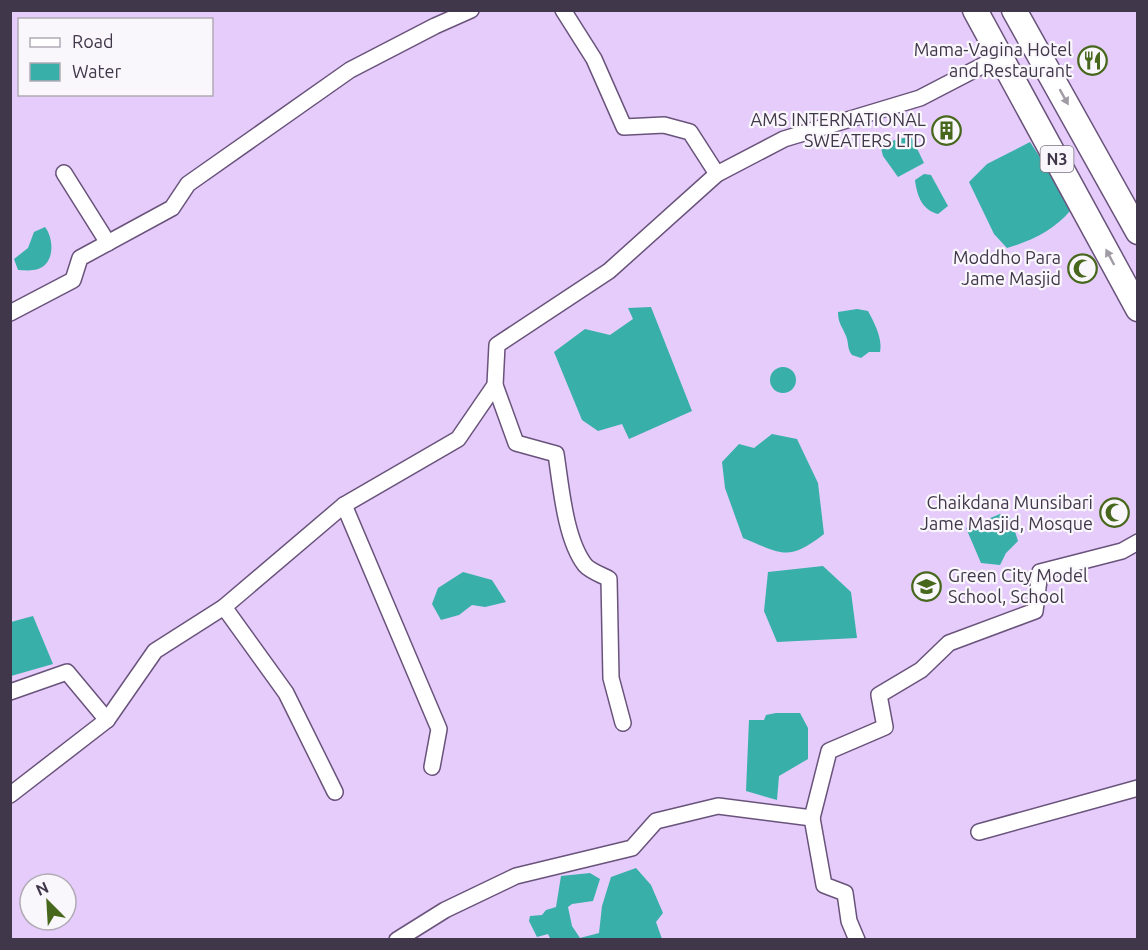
<svg xmlns="http://www.w3.org/2000/svg" width="1148" height="950" font-family="Ubuntu,sans-serif">
	<rect width="100%" height="100%" fill="#e5ccfa"/>
	<g fill="#38afa8">
		<polygon points="911,136 924,163 898,177 883,156 880,144"/>
		<path d="M1030,142L1059,186L1070,211C1054,230 1031,241 1007,248L994,234L969,182L987,164Z"/>
		<path d="M924,174L931,175L948,206L938,214C922,210 917,196 915,180Z"/>
		<path d="M45,227C55,240 55,268 33,270C28,271 23,270 18,270L14,259L28,248L34,232Z"/>
		<polygon points="651,307 692,411 629,439 622,424 598,431 582,420 554,352 585,329 610,335 633,319 628,308"/>
		<path d="M857,309L868,311C874,322 883,339 880,352H869L861,358L852,355C847,349 849,343 846,336C842,326 838,323 838,312Z"/>
		<circle cx="783" cy="380" r="13"/>
		<path d="M772,434L797,439L818,483L824,534C788,562 782,554 743,538L725,488L722,462L739,444L754,448Z"/>
		<polygon points="1000,514 1011,519 1018,541 1006,553 1000,565 981,563 966,528"/>
		<polygon points="823,566 851,592 857,638 777,642 764,611 768,572"/>
		<polygon points="463,572 492,580 506,602 485,607 472,605 459,615 441,620 432,604 438,588"/>
		<polygon points="33,616 53,664 11,676 11,622"/>
		<polygon points="776,713 800,713 808,728 808,759 779,776 777,800 746,791 749,720 764,720 766,715"/>
		<polygon points="636,868 651,885 663,913 656,922 662,939 551,940 548,934 537,937 529,921 530,916 542,915 546,910 556,907 561,876 590,873 600,879 593,901 572,904 568,907 572,926 580,938 599,933 602,906 611,877"/>
	</g>
	<g fill="none" stroke-linecap="round" stroke-linejoin="round">
		<defs>
			<g id="minor">
				<polyline points="563,10 594,59 624,127 664,125 690,132 717,174"/>
				<polyline points="64,173 108,243"/>
				<polyline points="10,313 73,280 80,258 172,208 188,184 350,70 435,26 471,10"/>
				<path d="M495,385L516,443L556,454C561,486 565,539 585,565C590,571 602,575 609,579L611,678L623,723"/>
				<polyline points="344,505 439,729 432,767"/>
				<polyline points="224,607 286,693 335,792"/>
				<polyline points="10,692 67,672 107,720"/>
				<polyline points="10,795 107,720 155,651 224,607 344,505 458,439 495,385 497,345 609,271 717,174 784,139 920,98 1001,56"/>
				<polyline points="812,818 824,885 845,893 849,921 857,940"/>
				<polyline points="979,832 1138,788"/>
				<polyline points="397,940 445,910 516,876 632,848 656,821 718,806 812,818 829,751 885,727 879,695 921,670 949,643 1035,611 1040,572 1122,551 1138,542"/>
			</g>
			<g id="trunk">
				<polyline points="975,10 1138,309"/>
				<polyline points="1014,10 1138,232"/>
			</g>
		</defs>
		<use href="#minor" stroke="#69537b" stroke-width="18"/>
		<use href="#trunk" stroke="#69537b" stroke-width="27"/>
		<use href="#minor" stroke="#fff" stroke-width="15"/>
		<use href="#trunk" stroke="#fff" stroke-width="24"/>
	</g>
	<defs><path id="oneway-solid" d="M-6-.8H1V-3.2L6.5 0L1 3.2V.8H-6Z" transform="scale(1.5)"/></defs>
	<g fill="#a09ba4">
		<use href="#oneway-solid" transform="translate(1064 97) rotate(61)"/>
		<use href="#oneway-solid" transform="translate(1110 257) rotate(-118)"/>
	</g>
	<defs>
		<symbol id="restaurant-ring" viewBox="-11 -11 22 22"><circle r="9.5" fill="#faf7fc" stroke="#47671c" stroke-width="1.5"/><path d="M-5-6h1v4h1v-4h1v4h1v-4h1v5L-1.5 .5V6h-2V.5L-5-1ZM5-6V6H3V1.5H1.5Q1.5-4 5-6Z" fill="#47671c"/></symbol>
		<symbol id="building-ring" viewBox="-11 -11 22 22"><circle r="9.5" fill="#faf7fc" stroke="#47671c" stroke-width="1.5"/><path d="M-4-6H4V6H1V3H-1V6H-4ZM-2.5-4.3h1.7v1.8h-1.7ZM.8-4.3h1.7v1.8H.8ZM-2.5-1h1.7V.8h-1.7ZM.8-1h1.7V.8H.8Z" fill="#47671c"/></symbol>
		<symbol id="mosque-ring" viewBox="-11 -11 22 22"><circle r="9.5" fill="#faf7fc" stroke="#47671c" stroke-width="1.5"/><path d="M3.5-4.9A6 6 0 1 0 3.5 4.9A5 5 0 1 1 3.5-4.9Z" fill="#47671c"/></symbol>
		<symbol id="school-ring" viewBox="-11 -11 22 22"><circle r="9.5" fill="#faf7fc" stroke="#47671c" stroke-width="1.5"/><path d="M0-5L7-2L0 1L-7-2ZM-4 1L0 2.5L4 1V4Q0 6-4 4Z" fill="#47671c"/></symbol>
	</defs>
	<g fill-rule="evenodd">
		<use href="#restaurant-ring" x="1076" y="44" width="33" height="33"/>
		<use href="#building-ring" x="930" y="114" width="33" height="33"/>
		<use href="#mosque-ring" x="1066" y="252" width="33" height="33"/>
		<use href="#mosque-ring" x="1098" y="496" width="33" height="33"/>
		<use href="#school-ring" x="910" y="570" width="33" height="33"/>
	</g>
	<g text-anchor="middle" stroke-width="4.5" stroke-linejoin="round" paint-order="stroke">
		<rect fill="#faf7fc" stroke="#78717f" stroke-width="1.5" x="1040.5" y="146" width="33" height="26" rx="4.5"/>
		<g font-size="16" font-weight="bold" fill="#41374a">
			<text x="1057" y="165">N3</text>
		</g>
		<g font-size="18" fill="#41374a" stroke="#faf7fc" text-anchor="end">
			<text x="1072" y="56">Mama-Vagina Hotel<tspan x="1072" dy="21">and Restaurant</tspan></text>
			<text x="926" y="126">AMS INTERNATIONAL<tspan x="926" dy="21">SWEATERS LTD</tspan></text>
			<text x="1061" y="264">Moddho Para<tspan x="1061" dy="21">Jame Masjid</tspan></text>
			<text x="1093" y="509">Chaikdana Munsibari<tspan x="1093" dy="21">Jame Masjid, Mosque</tspan></text>
			<text x="948" y="582" text-anchor="start">Green City Model<tspan x="948" dy="21">School, School</tspan></text>
		</g>
	</g>
	<rect width="1148" height="950" fill="none" stroke="#41374a" stroke-width="24"/>
	<rect x="18" y="18" width="195" height="78" fill="#faf7fc" stroke="#b0aab5" stroke-width="1.5"/>
	<rect x="30" y="38" width="30" height="9" fill="#ffffff" stroke="#b0aab5" stroke-width="1.5"/>
	<text x="72" y="48" font-size="18" fill="#41374a">Road</text>
	<rect x="30" y="63" width="30" height="18" fill="#38afa8" stroke="#b0aab5" stroke-width="1.5"/>
	<text x="72" y="78" font-size="18" fill="#41374a">Water</text>
	<g transform="translate(48 902) rotate(336)"><circle r="28" fill="#faf7fc" stroke="#b0aab5" stroke-width="1.5"/>
	<path d="M0-4.5L10 22L0 15L-10 22Z" fill="#47671c"/>
	<text y="-9" font-size="16" font-weight="bold" text-anchor="middle" fill="#41374a">N</text>
	</g>
</svg>
